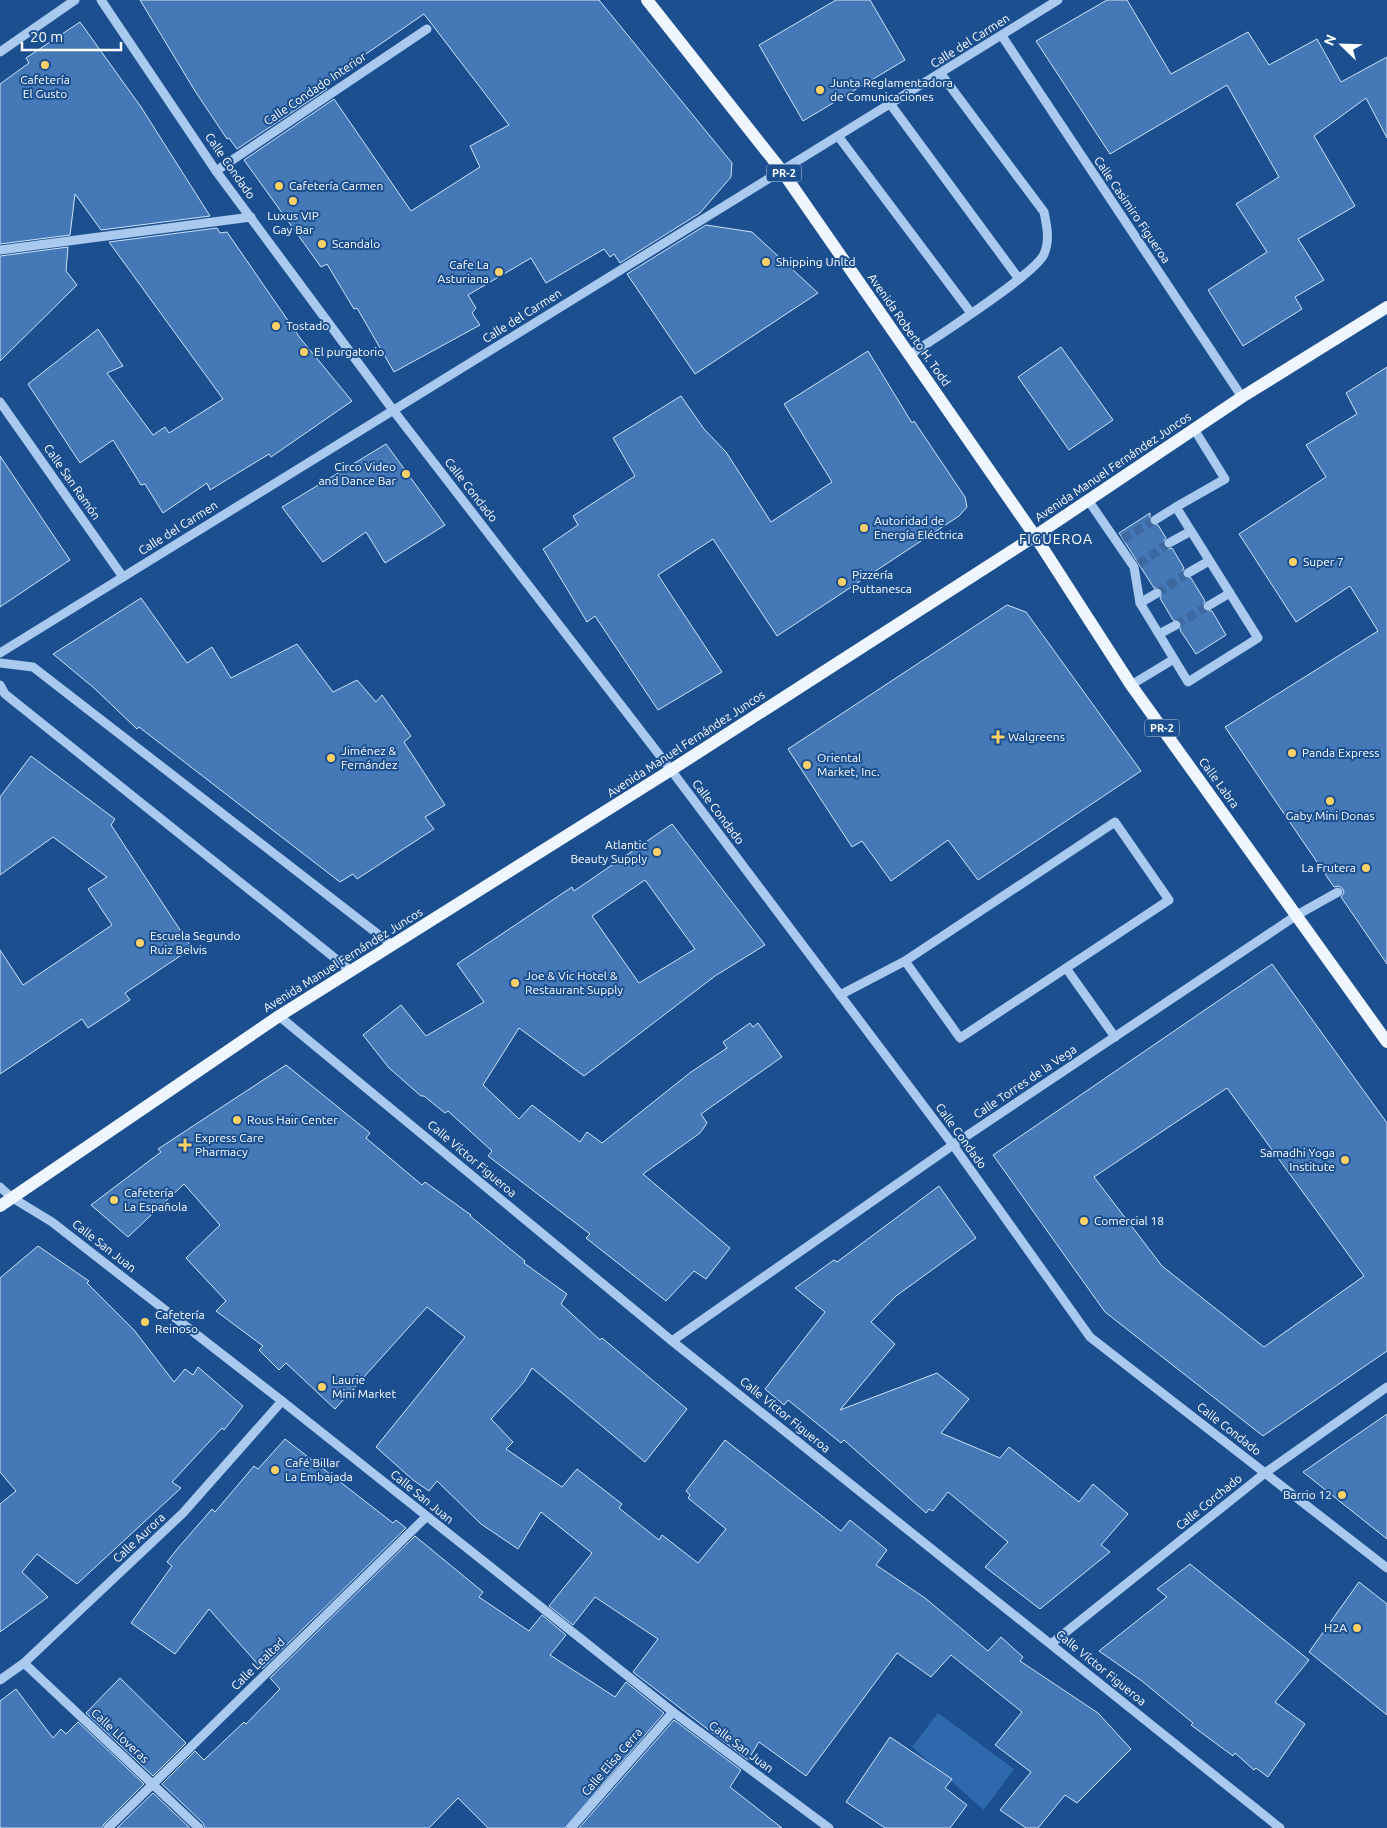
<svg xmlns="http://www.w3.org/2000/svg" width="1387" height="1828" font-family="Ubuntu,sans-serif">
	<rect width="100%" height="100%" fill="#1b4f8f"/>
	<polygon fill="#2e69ad" points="938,1713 1014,1769 984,1810 912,1747"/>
	<g fill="#4478b7" stroke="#cfe3fa" fill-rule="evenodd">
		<polygon points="140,0 599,0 732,163 731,177 700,213 620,263 614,254 610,257 604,249 546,283 531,258 468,295 476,308 472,313 480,325 394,372 357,308 354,309 327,264 321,267 244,160 334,99 411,211 480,167 470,146 509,125 424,14 347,67 350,70 324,85 327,89 237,149 229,138 227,139 195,91"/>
		<polygon points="836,0 870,0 905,60 803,121 759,45"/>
		<polygon points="1107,0 1127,0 1171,74 1248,32 1269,65 1317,39 1341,82 1387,57 1387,138 1366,98 1314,136 1355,206 1298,239 1324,280 1295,297 1302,309 1243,346 1208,290 1267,252 1236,204 1279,177 1227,85 1110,154 1036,41"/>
		<polygon points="80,22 141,107 210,216 101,230 75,194 70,235 0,244 0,84 29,63 26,58"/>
		<polygon points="706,225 752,232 818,293 695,374 627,274"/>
		<polygon points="217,228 220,233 227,232 300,338 352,401 271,457 269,454 210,490 207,483 163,513 145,484 141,485 113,440 80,463 28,384 98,329 123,366 107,373 153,435 165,427 169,433 223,399 109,242"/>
		<polygon points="68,247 66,271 77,285 0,361 0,256"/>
		<polygon points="1061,347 1113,420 1069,450 1018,377"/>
		<polygon points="868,351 912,423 914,421 965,497 967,507 959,516 777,636 713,539 658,575 722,672 658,710 595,616 587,622 543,549 578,525 573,516 635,476 613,438 681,396 704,429 726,452 771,522 832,482 784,404"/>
		<polygon points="1387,367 1387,964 1341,897 1344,893 1343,889 1339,886 1334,887 1225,727 1378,631 1350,586 1296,622 1239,534 1326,477 1306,445 1357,414 1346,393"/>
		<polygon points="386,444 445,525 385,563 366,532 323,562 282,507"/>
		<polygon points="0,456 70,560 0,607"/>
		<polygon points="1150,513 1150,524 1158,525 1166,538 1163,542 1164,546 1168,549 1172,548 1184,568 1182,572 1183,576 1191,578 1205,601 1202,606 1203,610 1212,611 1226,635 1196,654 1180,630 1181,622 1173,620 1160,598 1163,593 1162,589 1154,588 1119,533"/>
		<polygon points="141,598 187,663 212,647 231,678 297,644 333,692 357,680 376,702 382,695 411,736 404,742 445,805 425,817 434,829 357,879 353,874 340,882 139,727 137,729 94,688 53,654"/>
		<polygon points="1007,605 1026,612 1141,771 978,880 948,840 891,881 862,841 852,847 788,749"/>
		<polygon points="31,756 115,819 111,825 192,948 125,993 130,1000 88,1028 82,1019 0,1074 0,950 23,985 112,925 88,889 107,877 53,837 0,875 0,797"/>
		<path d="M672,824L765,945L715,976L584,1076L519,1028L483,1085L519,1119L532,1105L580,1142L587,1132L602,1143L691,1072L727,1048L723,1042L750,1023L753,1027L758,1023L782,1057L701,1114L707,1123L700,1133L643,1174L730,1248L706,1279L694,1271L666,1301L586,1238L590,1234L488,1156L492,1151L448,1111L445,1113L424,1096H421L389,1068L363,1035L401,1005L426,1036L484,1002L457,964L572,887L574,891ZM645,880L695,949L639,983L592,916Z"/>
		<path d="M1272,964L1387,1123V1351L1263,1436L1105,1312L993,1155ZM1227,1088L1364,1276L1264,1347L1162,1266L1094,1177Z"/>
		<polygon points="286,1065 370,1133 366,1138 422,1185 425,1182 471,1215 470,1216 525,1261 524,1263 567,1294 561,1304 600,1340 602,1338 687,1409 645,1462 532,1368 524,1382 491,1419 513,1442 506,1449 562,1487 577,1469 622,1504 619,1508 659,1540 662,1535 698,1563 726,1529 688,1498 690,1495 686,1491 725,1440 841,1531 850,1520 887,1550 876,1565 925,1598 988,1651 1001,1637 1023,1657 1020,1661 1098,1713 1131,1749 1077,1803 1065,1795 1038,1828 1026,1828 1000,1810 1031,1772 995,1745 1022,1712 951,1655 931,1677 897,1653 806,1776 759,1742 748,1760 633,1672 658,1639 595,1597 573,1625 549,1606 592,1553 541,1512 518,1549 481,1524 437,1481 429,1491 413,1480 376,1447 465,1337 427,1307 335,1409 286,1363 279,1370 259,1350 263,1346 216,1311 226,1301 186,1258 220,1225 184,1184 128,1237 91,1205 161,1152 158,1149"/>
		<polygon points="939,1186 976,1238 896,1296 871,1322 895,1344 840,1410 937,1373 969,1399 941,1433 1000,1458 1009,1447 1079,1502 1093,1484 1128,1514 1101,1545 1110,1552 1040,1609 985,1567 1008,1542 948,1492 933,1511 929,1509 926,1513 844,1440 841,1443 788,1400 784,1405 765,1389 825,1312 795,1288 834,1260 837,1262"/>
		<polygon points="38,1246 89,1281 87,1283 134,1330 174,1382 185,1369 193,1375 198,1367 243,1406 224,1430 222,1428 172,1482 181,1488 77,1584 37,1554 22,1572 48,1597 0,1632 0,1504 16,1491 0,1472 0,1278"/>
		<polygon points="1387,1414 1387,1539 1303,1472"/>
		<polygon points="285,1439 393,1523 396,1520 406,1528 262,1669 209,1609 175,1654 131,1623 172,1566 167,1562 178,1548 212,1509 215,1512 254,1466 258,1469"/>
		<polygon points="415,1536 483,1592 479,1597 529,1631 542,1615 566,1635 550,1655 615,1697 626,1682 664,1713 565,1828 488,1828 458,1798 429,1828 205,1828 203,1823 162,1784 195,1751 204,1760 244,1722 246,1724 280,1689 270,1678"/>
		<polygon points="1190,1564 1309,1660 1275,1702 1305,1724 1268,1777 1256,1768 1254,1770 1235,1753 1233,1756 1191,1725 1193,1723 1142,1681 1099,1651 1167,1597 1157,1589"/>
		<polygon points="1359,1582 1387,1604 1387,1715 1309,1652"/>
		<polygon points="120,1678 186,1743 153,1776 86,1713"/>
		<polygon points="16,1689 53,1738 61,1729 66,1734 78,1722 144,1784 104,1824 102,1828 0,1828 0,1701"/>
		<polygon points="674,1720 741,1770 730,1787 782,1828 579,1828"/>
		<polygon points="890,1737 952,1779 945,1788 967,1805 950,1828 885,1828 846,1802"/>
		<polygon points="153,1793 190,1828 117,1828"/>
	</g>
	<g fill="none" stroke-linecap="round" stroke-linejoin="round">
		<g stroke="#3d69a0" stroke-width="9" stroke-dasharray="9 4.5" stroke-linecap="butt">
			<polyline points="1123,539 1155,520"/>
			<polyline points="1139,564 1169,543"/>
			<polyline points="1157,593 1188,573"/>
			<polyline points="1176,625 1208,606"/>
		</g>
		<g stroke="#a9c9ee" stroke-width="9">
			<polyline points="101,0 216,171 393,410 671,770 953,1145 1090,1337 1387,1568"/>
			<polyline points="1002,36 1242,397"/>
			<polyline points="0,52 75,0"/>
			<polyline points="891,105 1019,279"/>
			<polyline points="838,136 971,313"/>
			<polyline points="216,171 427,29"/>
			<polyline points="0,250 251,217"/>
			<path d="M910,355C933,339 1036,274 1044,254C1050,240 1047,227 1044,212L941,74"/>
			<polyline points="0,402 123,577"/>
			<polyline points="1088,500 1134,567 1140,603 1188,682 1258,638 1176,507 1225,479 1194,429"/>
			<polyline points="1155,520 1176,507"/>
			<polyline points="1169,543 1191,531"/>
			<polyline points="1188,573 1209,561"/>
			<polyline points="1140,603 1157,593"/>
			<polyline points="1208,606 1230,593"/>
			<polyline points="1159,634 1176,625"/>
			<polyline points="0,653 1058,0"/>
			<polyline points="0,663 33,667 392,945"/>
			<polyline points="0,685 5,694 351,971"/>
			<polyline points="1131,685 1174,659"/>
			<polyline points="1066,968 1115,1037"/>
			<polyline points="840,995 905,961 960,1038 1169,900 1115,822 905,961"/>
			<polyline points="279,1016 672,1341 1280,1828"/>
			<polyline points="0,1187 11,1197 52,1222 282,1401 673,1712 829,1828"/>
			<polyline points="672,1341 953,1145 1297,915 1338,892"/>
			<polyline points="1051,1644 1265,1473 1387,1387"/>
			<polyline points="24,1663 199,1828"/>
			<polyline points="0,1680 24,1663 183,1513 282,1401"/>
			<polyline points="108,1828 426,1517"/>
			<polyline points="571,1828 673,1712"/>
		</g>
		<g stroke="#f0f6ff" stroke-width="12">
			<polyline points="647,0 782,171 1035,536 1131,685 1387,1042"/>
			<polyline points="0,1206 279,1016 671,770 1035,536 1242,397 1387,307"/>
		</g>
	</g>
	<g fill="#ffd166" stroke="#1b4f8f" stroke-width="2">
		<circle cx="45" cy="65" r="5"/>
		<circle cx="820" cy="90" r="5"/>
		<circle cx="279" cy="186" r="5"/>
		<circle cx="293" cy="201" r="5"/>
		<circle cx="322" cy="244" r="5"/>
		<circle cx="766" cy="262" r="5"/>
		<circle cx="499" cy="272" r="5"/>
		<circle cx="276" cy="326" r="5"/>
		<circle cx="304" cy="352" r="5"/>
		<circle cx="406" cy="474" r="5"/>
		<circle cx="864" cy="528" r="5"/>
		<circle cx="1293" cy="562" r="5"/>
		<circle cx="842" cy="582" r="5"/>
		<path d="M995.5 729.5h5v5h5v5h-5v5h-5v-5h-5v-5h5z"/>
		<circle cx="1292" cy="753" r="5"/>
		<circle cx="331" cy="758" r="5"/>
		<circle cx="807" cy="765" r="5"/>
		<circle cx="1330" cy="801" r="5"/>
		<circle cx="657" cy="852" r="5"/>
		<circle cx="1366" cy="868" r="5"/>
		<circle cx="140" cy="943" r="5"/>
		<circle cx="515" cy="983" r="5"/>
		<circle cx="237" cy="1120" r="5"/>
		<path d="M182.5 1137.5h5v5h5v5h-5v5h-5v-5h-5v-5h5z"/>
		<circle cx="1345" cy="1160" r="5"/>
		<circle cx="114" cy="1200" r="5"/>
		<circle cx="1084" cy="1221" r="5"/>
		<circle cx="145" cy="1322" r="5"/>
		<circle cx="322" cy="1387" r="5"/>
		<circle cx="275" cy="1470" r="5"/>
		<circle cx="1342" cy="1495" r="5"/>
		<circle cx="1357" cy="1628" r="5"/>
	</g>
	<g text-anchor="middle" stroke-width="4" stroke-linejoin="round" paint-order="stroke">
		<g fill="#1b4f8f" stroke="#bbcadd" stroke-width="1">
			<rect x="766.5" y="164.5" width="35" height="17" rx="4"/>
			<rect x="1144.5" y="719.5" width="35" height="17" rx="4"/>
		</g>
		<g font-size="11" font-weight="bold" fill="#fff">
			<text x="784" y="177">PR-2</text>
			<text x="1162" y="732">PR-2</text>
		</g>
		<g font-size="12" fill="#fff" stroke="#1b4f8f">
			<text transform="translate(970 41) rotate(-32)" y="4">Calle del Carmen</text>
			<text transform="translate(315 89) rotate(-34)" y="4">Calle Condado Interior</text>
			<text transform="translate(230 166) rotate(55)" y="4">Calle Condado</text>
			<text transform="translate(1132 210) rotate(56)" y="4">Calle Casimiro Figueroa</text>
			<text transform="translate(522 316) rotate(-32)" y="4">Calle del Carmen</text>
			<text transform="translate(909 330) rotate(55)" y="4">Avenida Roberto H. Todd</text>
			<text transform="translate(1113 467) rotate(-34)" y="4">Avenida Manuel Fernández Juncos</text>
			<text transform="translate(72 482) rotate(55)" y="4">Calle San Ramón</text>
			<text transform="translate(471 490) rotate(52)" y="4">Calle Condado</text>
			<text transform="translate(178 528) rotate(-32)" y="4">Calle del Carmen</text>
			<text transform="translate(686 744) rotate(-33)" y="4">Avenida Manuel Fernández Juncos</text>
			<text transform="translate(1219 783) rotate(54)" y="4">Calle Labra</text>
			<text transform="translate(718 812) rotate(53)" y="4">Calle Condado</text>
			<text transform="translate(343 960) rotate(-32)" y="4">Avenida Manuel Fernández Juncos</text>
			<text transform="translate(1025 1082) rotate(-34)" y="4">Calle Torres de la Vega</text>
			<text transform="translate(961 1136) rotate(54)" y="4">Calle Condado</text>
			<text transform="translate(472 1159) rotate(40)" y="4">Calle Víctor Figueroa</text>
			<text transform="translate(104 1246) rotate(38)" y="4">Calle San Juan</text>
			<text transform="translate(785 1415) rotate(39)" y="4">Calle Víctor Figueroa</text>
			<text transform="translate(1229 1429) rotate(38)" y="4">Calle Condado</text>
			<text transform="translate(422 1497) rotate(39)" y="4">Calle San Juan</text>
			<text transform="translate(1209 1502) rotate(-39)" y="4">Calle Corchado</text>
			<text transform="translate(139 1538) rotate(-43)" y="4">Calle Aurora</text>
			<text transform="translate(258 1664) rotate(-44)" y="4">Calle Lealtad</text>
			<text transform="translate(1101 1668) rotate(39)" y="4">Calle Víctor Figueroa</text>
			<text transform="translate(120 1736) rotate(43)" y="4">Calle Lloveras</text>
			<text transform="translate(741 1747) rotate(37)" y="4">Calle San Juan</text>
			<text transform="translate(612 1762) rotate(-49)" y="4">Calle Elisa Cerra</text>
		</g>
		<g font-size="12" fill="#fff" stroke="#1b4f8f" text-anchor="start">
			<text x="45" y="84" text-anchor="middle">Cafetería<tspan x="45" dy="14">El Gusto</tspan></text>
			<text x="830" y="87">Junta Reglamentadora<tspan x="830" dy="14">de Comunicaciones</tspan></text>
			<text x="289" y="190">Cafetería Carmen</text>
			<text x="293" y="220" text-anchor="middle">Luxus VIP<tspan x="293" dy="14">Gay Bar</tspan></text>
			<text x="332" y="248">Scandalo</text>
			<text x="776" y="266">Shipping Unltd</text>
			<text x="489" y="269" text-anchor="end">Cafe La<tspan x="489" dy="14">Asturiana</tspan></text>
			<text x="286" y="330">Tostado</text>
			<text x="314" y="356">El purgatorio</text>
			<text x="396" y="471" text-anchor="end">Circo Video<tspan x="396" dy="14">and Dance Bar</tspan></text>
			<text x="874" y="525">Autoridad de<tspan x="874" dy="14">Energía Eléctrica</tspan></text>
			<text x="1303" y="566">Super 7</text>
			<text x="852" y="579">Pizzería<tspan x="852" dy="14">Puttanesca</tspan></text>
			<text x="1008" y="741">Walgreens</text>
			<text x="341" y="755">Jiménez &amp;<tspan x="341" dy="14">Fernández</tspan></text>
			<text x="1302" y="757">Panda Express</text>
			<text x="817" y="762">Oriental<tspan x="817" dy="14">Market, Inc.</tspan></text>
			<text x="1330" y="820" text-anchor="middle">Gaby Mini Donas</text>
			<text x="647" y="849" text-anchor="end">Atlantic<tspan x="647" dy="14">Beauty Supply</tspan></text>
			<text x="1356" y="872" text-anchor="end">La Frutera</text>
			<text x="150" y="940">Escuela Segundo<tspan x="150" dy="14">Ruiz Belvis</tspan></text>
			<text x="525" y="980">Joe &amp; Vic Hotel &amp;<tspan x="525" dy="14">Restaurant Supply</tspan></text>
			<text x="247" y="1124">Rous Hair Center</text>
			<text x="195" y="1142">Express Care<tspan x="195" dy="14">Pharmacy</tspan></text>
			<text x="1335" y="1157" text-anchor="end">Samadhi Yoga<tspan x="1335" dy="14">Institute</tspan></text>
			<text x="124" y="1197">Cafetería<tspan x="124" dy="14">La Española</tspan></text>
			<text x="1094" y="1225">Comercial 18</text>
			<text x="155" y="1319">Cafetería<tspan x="155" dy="14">Reinoso</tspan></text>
			<text x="332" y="1384">Laurie<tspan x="332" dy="14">Mini Market</tspan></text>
			<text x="285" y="1467">Café Billar<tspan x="285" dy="14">La Embajada</tspan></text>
			<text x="1332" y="1499" text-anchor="end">Barrio 12</text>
			<text x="1347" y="1632" text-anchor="end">H2A</text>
		</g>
		<g font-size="14" letter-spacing="1" fill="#fff" stroke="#1b4f8f">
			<text x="1056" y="544">FIGUEROA</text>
		</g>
	</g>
	<g transform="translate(1342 45) rotate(293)" stroke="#1b4f8f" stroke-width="4" paint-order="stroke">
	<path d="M0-4L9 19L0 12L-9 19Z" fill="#ffffff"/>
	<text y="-8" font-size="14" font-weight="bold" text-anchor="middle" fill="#ffffff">N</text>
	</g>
	<path d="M22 42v8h99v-8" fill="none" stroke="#ffffff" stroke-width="2.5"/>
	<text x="30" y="42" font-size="15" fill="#ffffff" stroke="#1b4f8f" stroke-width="4" paint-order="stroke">20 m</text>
</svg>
